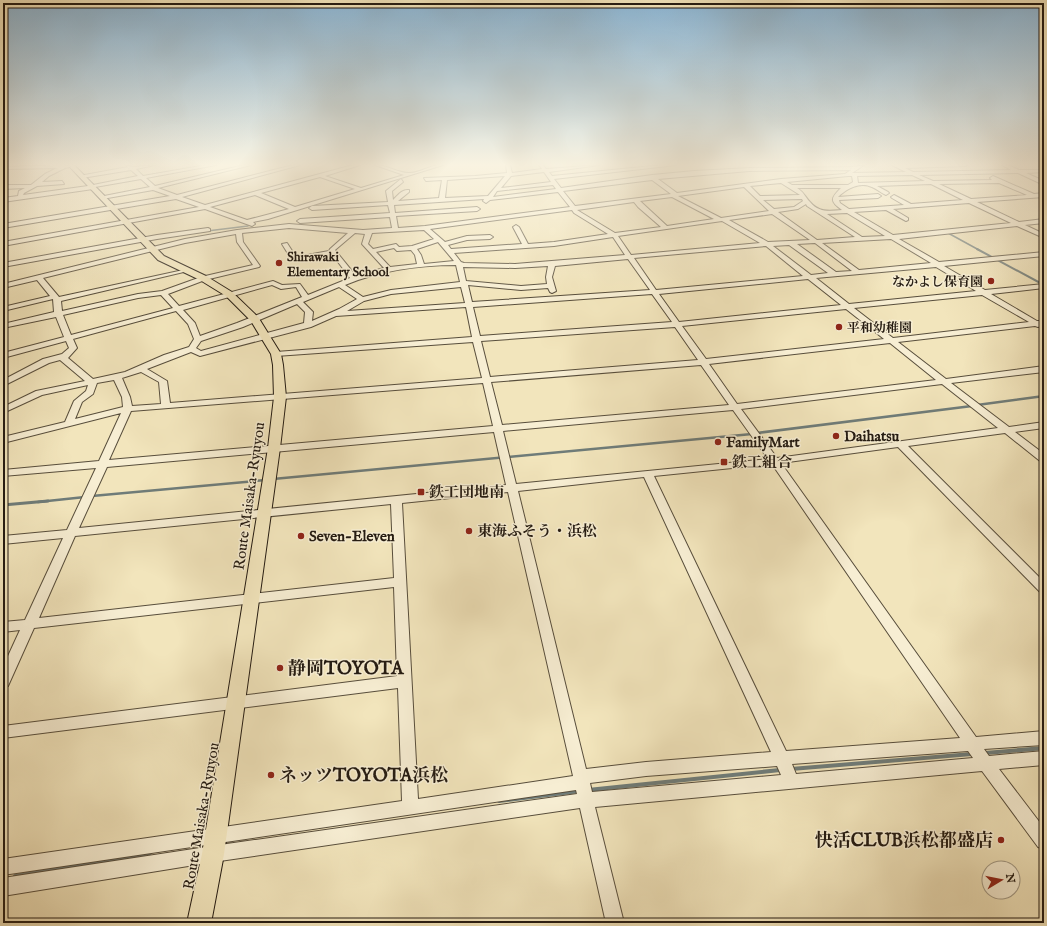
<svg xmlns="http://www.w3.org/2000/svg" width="1047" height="926" font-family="'IM FELL English','Noto Serif JP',serif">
	<rect width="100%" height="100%" fill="#f2e5bc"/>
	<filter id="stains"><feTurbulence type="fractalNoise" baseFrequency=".005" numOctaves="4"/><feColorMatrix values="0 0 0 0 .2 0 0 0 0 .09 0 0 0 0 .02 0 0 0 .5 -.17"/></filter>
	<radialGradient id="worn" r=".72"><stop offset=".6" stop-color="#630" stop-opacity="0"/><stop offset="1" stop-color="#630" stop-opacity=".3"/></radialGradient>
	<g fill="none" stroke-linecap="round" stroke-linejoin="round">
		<g stroke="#6f7c79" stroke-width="1.5">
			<polyline points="31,166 63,165"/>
			<polyline points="207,231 248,226"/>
			<polyline points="948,233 979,250"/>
		</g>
		<polyline stroke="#6f7c79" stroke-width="2" points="977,249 1044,285"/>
		<g stroke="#6f7c79" stroke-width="2.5">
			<polyline points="977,405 1044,396"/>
			<polyline points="757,433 972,406"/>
			<polyline points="273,479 752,434"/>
			<polyline points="92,496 266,480"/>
			<polyline points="38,502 85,497"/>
		</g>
		<polyline stroke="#6f7c79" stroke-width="3" points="3,505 48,501"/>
		<g stroke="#6f7c79" stroke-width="4">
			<polyline points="985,753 1044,748"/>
			<polyline points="791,769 972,754"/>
			<polyline points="588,790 780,770"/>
			<polyline points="499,801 579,791"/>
			<polyline points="15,876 150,853"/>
		</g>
		<defs>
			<g id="minor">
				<path d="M62,165L74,166L65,168L49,176L42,182L62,181L64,184L37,186L24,193L23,195L88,186L138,176L131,170L82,178L79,176L128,167L126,165L133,167L155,165L136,169L143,176L206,165H216L146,178L155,186L244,165H251L158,188L177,195L293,165H300L182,197L205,205L353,165H360L325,176L361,188L404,175L375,165C387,165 398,173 409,173C421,173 431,164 443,165L268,219L253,222L255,224L252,226L205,209L3,246V242L199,207L176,199L3,228V224L170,196L153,190L102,199L99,197L150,187L141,179L95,187L93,189L3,202V198L18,196L19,191L25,188L3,189V185H31L45,174L57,168L3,169V167ZM320,177L355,189L295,207L261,193ZM255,195L289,209L247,220L210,207Z"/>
				<path d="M506,165H510L512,173L542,169L539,165H543L546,169L599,165L549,172L552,176L662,165H676L554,179L561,188L652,175L694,171L750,168L856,167L864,165L852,173L906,172L892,165H967L965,166L905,168L913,172L1011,170L1002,165H1008L1019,170H1044V172L1026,173L1044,181V185L1018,173L919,175L933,181L992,180L990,178L993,176L1034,194L1044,193V197L977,202L1019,222L1044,219V223L1025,225L1044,234V238L1017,226L899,239L939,262L1044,252V256L944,266L985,290L1044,284V288L991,294L1037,321H1044V325L1038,327L1035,326L898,342L946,379L1044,366V372L951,383L1009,427L1044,422V428L1015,432L1044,454V462L1040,461L1005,433L908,446L1044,582V593L1040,592L898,447L781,463L976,737L1044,731V745L984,749L989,756L1044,751V765L999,769L1044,828V849L1038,847L982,771L595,807L624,923H606L580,808L213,862L3,896V878L213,846L577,794L576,790L3,875V859L402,801L398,688L3,738V726L397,676L394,587L34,628L8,686L3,688V667L20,630L3,632V622L25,620L63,538L3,544V536L67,530L96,468L3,476V470L99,461L121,413L3,443V437L65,422L74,401L86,391L88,385L42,395L3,413V407L36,391L85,381L60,360L49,363L3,386V380L43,359L62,354L69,348L66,341L3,358V353L64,337L56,317L3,328V324L54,312L53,299L3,311V307L50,296L37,280L3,288V284L185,239L237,230L289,224L363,230L392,228L390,217L300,223L297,221L300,219L390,213L388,205L312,210L309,208L312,206L388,202L386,191L401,179L403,182L392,191L393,200C398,195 402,189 409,190V192L398,201L439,198L442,180L426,181L424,178L475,176L507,173ZM851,170L845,174L781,179L677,193L658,179L749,171ZM544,172L551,182L501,188L511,176ZM912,175L925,181L858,183L857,176ZM505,176L488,196L445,198L447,180ZM848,176H852L853,182L848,185H792L787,182ZM652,180L671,194L575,206L563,191ZM781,183L800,195L760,196L750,186ZM999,183L1027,195L971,199L939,184ZM931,184L963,200L911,204L894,195L891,197L892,198L904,205L849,209L840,203L839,200L878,198L881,196L878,194L838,197C846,189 860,181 872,187C877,189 881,193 886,195L889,193L888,192L877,186ZM553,185L556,189L493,197L497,191ZM744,187L769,211L721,218L678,196ZM797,188H841C831,198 829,201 842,210C830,211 819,213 810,202C805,197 804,192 797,188ZM558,192L570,207L425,226L398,228L396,216L477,211L480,209L477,207L395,213L394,205L484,199L483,201L486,203L490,200ZM672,197L714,219L667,226L640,201ZM802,199L803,201L794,207L774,209L763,200ZM634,202L638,207L661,227L615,233L577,210ZM969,203L1011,223L893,235L854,212L886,210L906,221L908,220V218L893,209ZM806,204L807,206L855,237L817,240L778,212L798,209ZM572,210L574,213L608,234L554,242L528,244L519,227L516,225L513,227L522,244L451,249L448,245L467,240L490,239L493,237L490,235L467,236L445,242L430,229ZM847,213L885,236L862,237L827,214ZM772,214L810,240L768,242L729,220ZM722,221L760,243L631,255L618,236ZM289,228L348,233L330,249L329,251L296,257L287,243L282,244L292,260L294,261L332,254L350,278L308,295L300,284L282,285L273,281L179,306L168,294L205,280L259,267L260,266L243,242L242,233ZM424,230L434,239L412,246L399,247L396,244L373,249L368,244L372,233ZM355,233L365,234L362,244L384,268L356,276L335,250ZM236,234L237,242L253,265L201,277L162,291L138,294L62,311L61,301L188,271V269L59,297L43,278L185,243ZM613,237L625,255L515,264L464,263L461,262L454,253L554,246ZM891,239L931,263L859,270L822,243ZM438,242L454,261L424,264L421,255L417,249ZM815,243L852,271L836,272L797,244ZM789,245L828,273L811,275L773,246ZM766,246L803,276L656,290L634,258ZM394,248L397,251L411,250L415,255L417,264L390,267L376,252ZM628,259L650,290L472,302L468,285L521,290L548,288L550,292L552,293L556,291L552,277L555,266ZM456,265L460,282L391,290L363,297L345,285C379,271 419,265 456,265ZM548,266L546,277L547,284L521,286L466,281L463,267L515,268ZM936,267L976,291L849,304L816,278ZM808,279L841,305L679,322L659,294ZM272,285L281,289L296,287L302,297L237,323L200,336L195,323L183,310ZM339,287L357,299L339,309L312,321L313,312L303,302ZM461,287L465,303L347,311L364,301L391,294ZM652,294L672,322L480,336L473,307ZM161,295L173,308L71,335L63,315L138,298ZM982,295L1029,322L893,338L854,308ZM297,304L305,312L304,323L201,351L196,348L201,341L243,327ZM466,307L472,337L276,352L272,354L276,356L473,342L482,378L170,403L167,381L147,369L191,352L200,356L311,327L336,316ZM846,309L884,339L706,359L682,326ZM176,311L188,324L194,339L189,347L164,355L125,372L93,379L68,358L77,348L73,339ZM675,327L698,360L490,377L481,341ZM890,343L936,380L737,404L709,364ZM701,365L729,405L502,425L491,382ZM141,372L159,382L161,404L132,406L130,397L122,378ZM114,380L122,397L123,407L75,419L82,402L93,394L97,383ZM483,383L493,426L109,460L131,411ZM942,384L998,428L777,458L741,409ZM733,410L768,459L516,484L503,431ZM494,432L506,485L79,528L107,467ZM772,464L960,738L786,751L654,476ZM644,477L771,752L646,762L586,769L518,491ZM508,492L573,776L418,799L402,503ZM391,504L394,578L39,618L75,536ZM968,751L973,758L796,774L792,764ZM777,766L781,775L592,792L590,783L646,776Z"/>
				<polygon points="208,228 210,229 210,231 157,239 3,267 3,263 157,235"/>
			</g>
			<polygon id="major" points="68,165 74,165 164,256 206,276 232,292 258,317 281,354 283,365 286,397 280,448 224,854 211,923 187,923 202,854 268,448 274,397 273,365 271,354 251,321 226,296 200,280 158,260"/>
		</defs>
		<use href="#minor" stroke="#584e3c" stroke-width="2"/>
		<use href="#major" stroke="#241b12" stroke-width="2"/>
		<use href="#minor" fill="#f7eed3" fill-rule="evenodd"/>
		<use href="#major" fill="#f2e5bc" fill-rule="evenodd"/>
	</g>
	<linearGradient id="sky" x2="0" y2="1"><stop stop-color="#8bb7d7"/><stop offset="0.56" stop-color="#f9f3e1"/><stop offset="1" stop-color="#f9f3e1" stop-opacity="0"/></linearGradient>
	<rect width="1047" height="294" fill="url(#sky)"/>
	<g fill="#8f2418" stroke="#f7eed3" stroke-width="1.5">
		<circle cx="279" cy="263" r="4"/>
		<circle cx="991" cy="281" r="4"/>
		<circle cx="839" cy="327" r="4"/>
		<circle cx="836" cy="436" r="4"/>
		<circle cx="718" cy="442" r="4"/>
		<rect x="720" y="458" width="8" height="8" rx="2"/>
		<rect x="417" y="488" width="8" height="8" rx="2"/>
		<circle cx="469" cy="531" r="4"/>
		<circle cx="301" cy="536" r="4"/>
		<circle cx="280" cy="668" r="4"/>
		<circle cx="271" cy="775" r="4"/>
		<circle cx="1001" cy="840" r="4"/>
	</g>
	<g text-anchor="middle" stroke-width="3" stroke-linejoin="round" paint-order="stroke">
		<g font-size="13" font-weight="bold" fill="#241b12" stroke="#f7eed3" text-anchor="start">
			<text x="287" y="261">Shirawaki<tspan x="287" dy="15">Elementary School</tspan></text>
			<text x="983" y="286" text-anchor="end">なかよし保育園</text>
			<text x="847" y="332">平和幼稚園</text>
		</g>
		<g font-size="15" font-weight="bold" fill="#241b12" stroke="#f7eed3" text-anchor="start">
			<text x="844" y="441">Daihatsu</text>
			<text x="726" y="447">FamilyMart</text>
			<text x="732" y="467">鉄工組合</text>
			<text x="429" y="497">鉄工団地南</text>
			<text x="477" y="536">東海ふそう・浜松</text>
			<text x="309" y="541">Seven-Eleven</text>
		</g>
		<g font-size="15" fill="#241b12" stroke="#f7eed3">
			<text transform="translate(249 496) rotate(-82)" y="5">Route Maisaka-Ryuyou</text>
			<text transform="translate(201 816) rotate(-80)" y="5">Route Maisaka-Ryuyou</text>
		</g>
		<g font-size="18" font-weight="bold" fill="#241b12" stroke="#f7eed3" text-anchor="start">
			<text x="288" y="674">静岡TOYOTA</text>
			<text x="279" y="781">ネッツTOYOTA浜松</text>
			<text x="993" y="846" text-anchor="end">快活CLUB浜松都盛店</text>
		</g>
	</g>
	<rect width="1047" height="926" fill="none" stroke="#f2e5bc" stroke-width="16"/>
	<rect x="4" y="4" width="1039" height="918" fill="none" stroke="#241b12" stroke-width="2"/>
	<rect x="8" y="8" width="1031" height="910" fill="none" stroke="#241b12"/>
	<g transform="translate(1001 880) rotate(80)"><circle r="19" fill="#f7eed3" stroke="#a39a86"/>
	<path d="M0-3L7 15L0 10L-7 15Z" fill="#8f2418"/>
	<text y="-6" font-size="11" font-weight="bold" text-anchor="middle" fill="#241b12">N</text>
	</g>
	<rect width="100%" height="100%" filter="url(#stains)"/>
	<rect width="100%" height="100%" fill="url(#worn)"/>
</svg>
